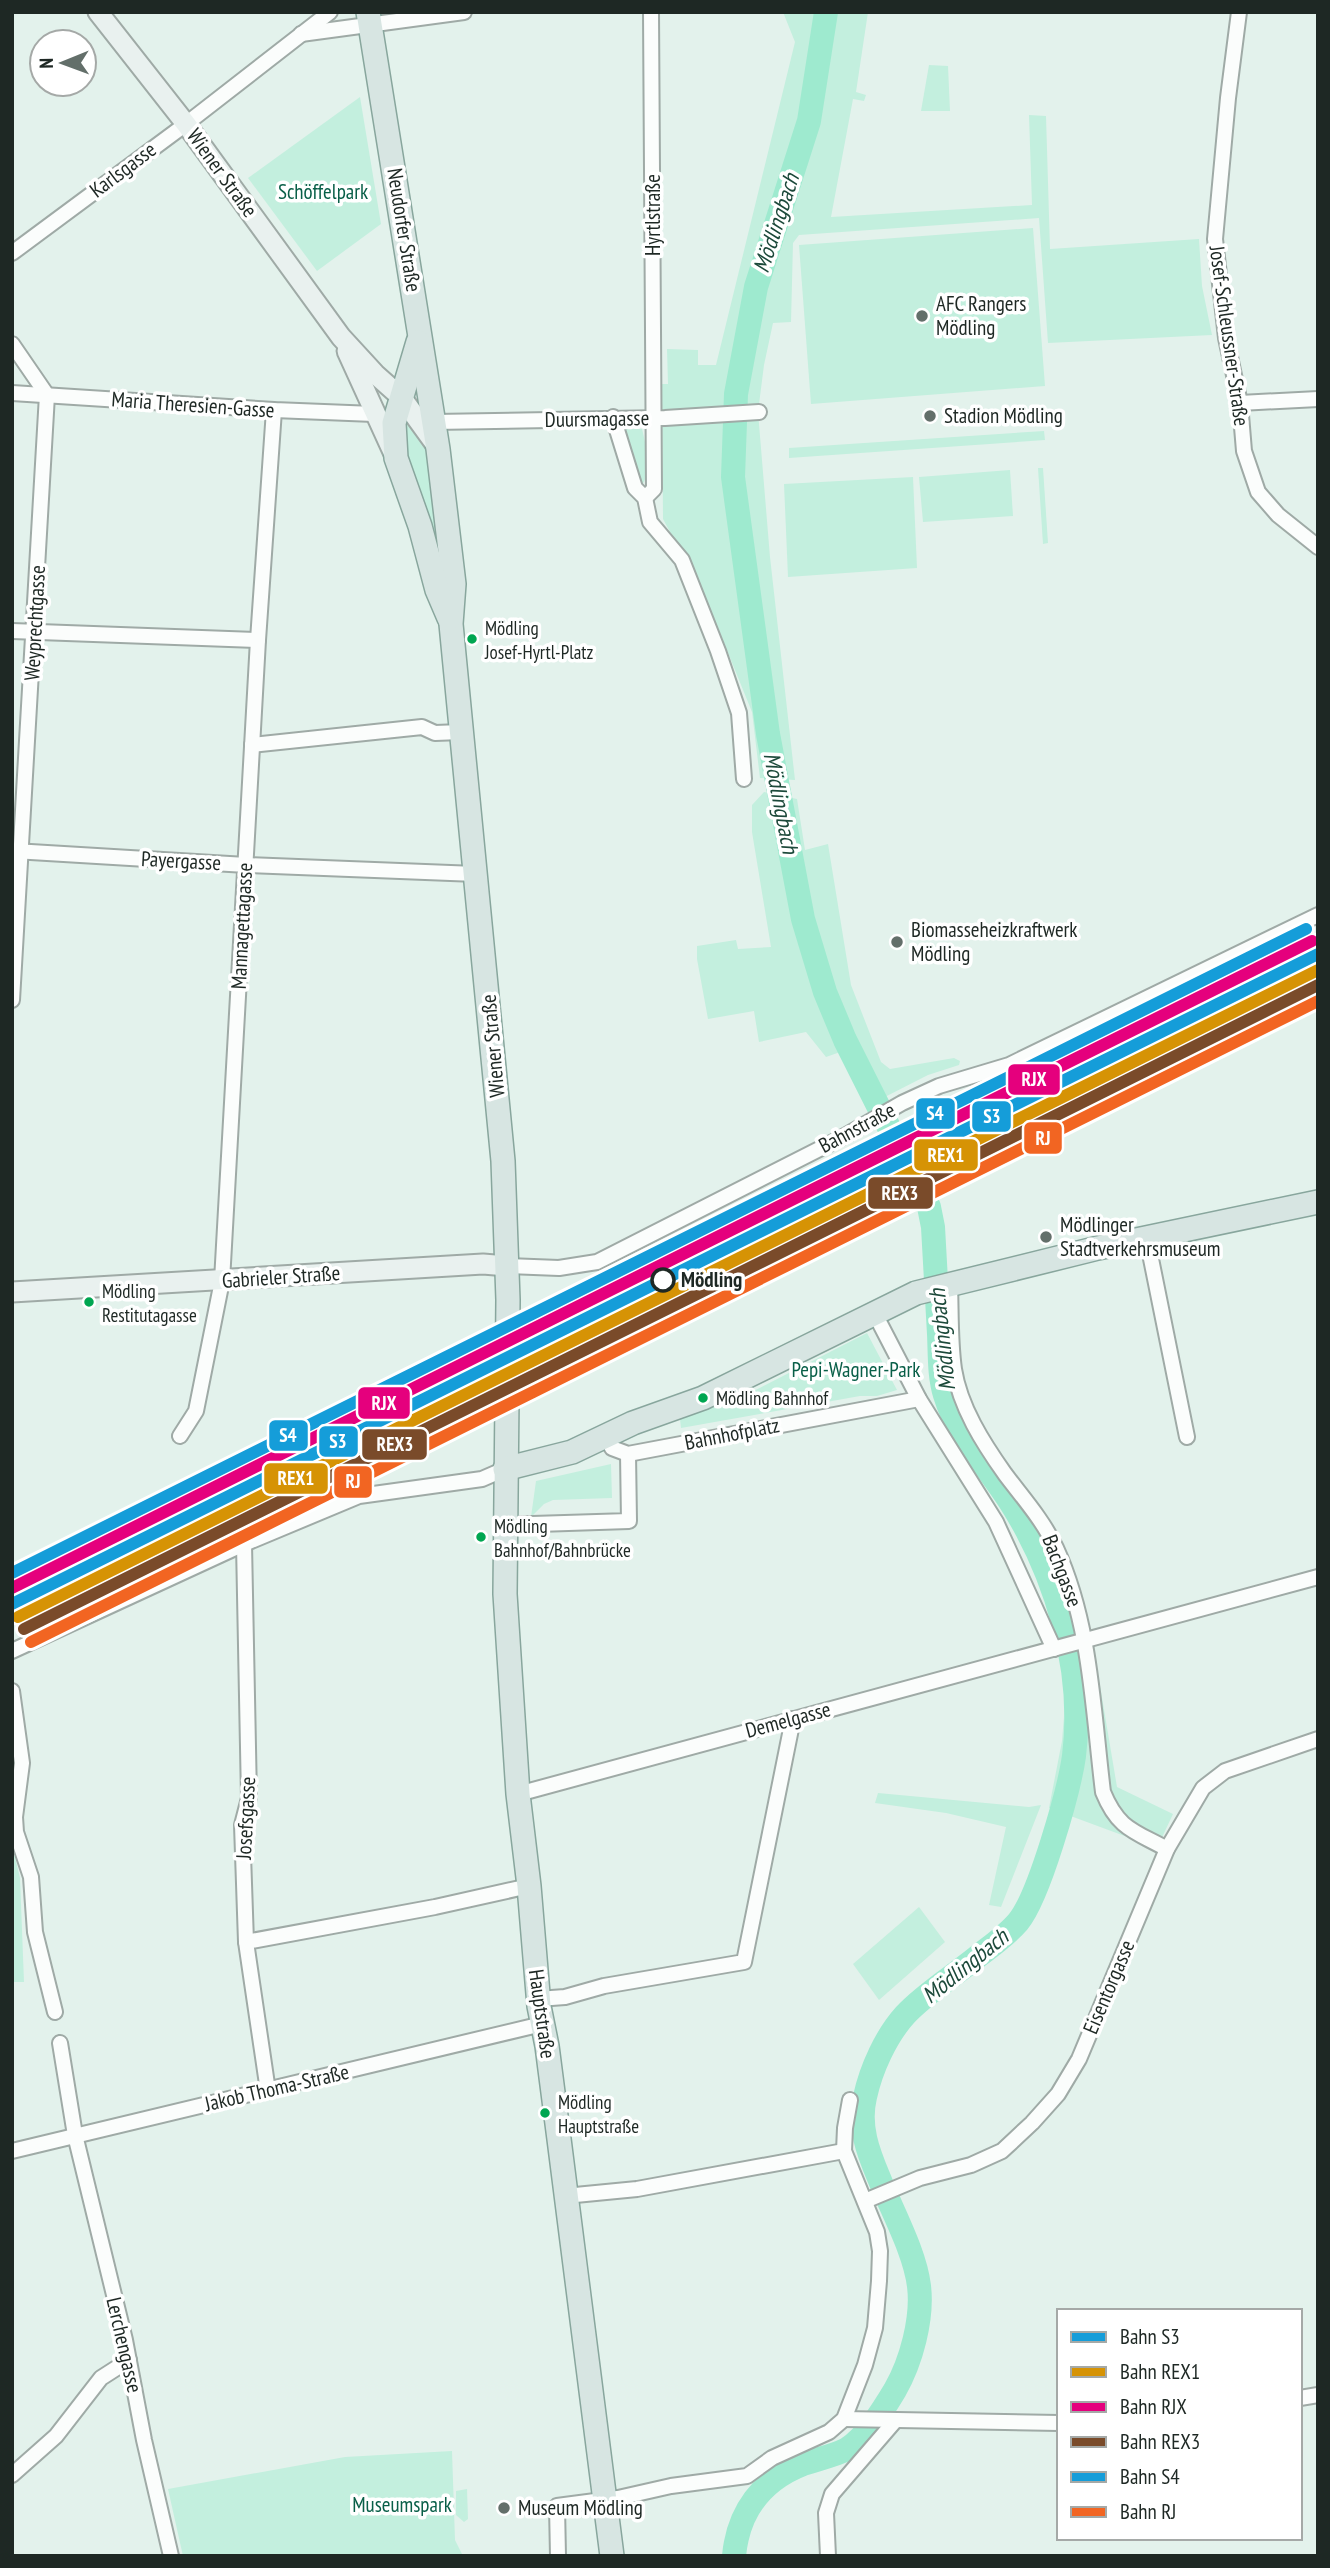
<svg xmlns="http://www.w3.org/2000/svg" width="1330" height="2568" font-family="'PT Sans Narrow',sans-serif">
	<rect width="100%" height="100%" fill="#e3f2ec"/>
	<g fill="#c3efde">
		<polygon points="783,12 868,12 856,92 866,95 864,101 853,99 831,217 1032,205 1029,115 1046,116 1050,249 1199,239 1202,286 1212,335 1048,343 1039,218 799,235 793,243 791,322 773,323 764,365 758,412 770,557 795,780 760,778 752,712 705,596 663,519 662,384 668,384 667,349 698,350 698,365 716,365 795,42"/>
		<polygon points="929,65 948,66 950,111 921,111"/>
		<polygon points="360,97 381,224 317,271 248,178"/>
		<polygon points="1033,228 1045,386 811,404 799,245"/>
		<polygon points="403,412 423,434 444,584 401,444"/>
		<path d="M622,429H642C646,445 652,471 642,485Z"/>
		<polygon points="1044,431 1045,440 789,458 789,448"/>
		<polygon points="1038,468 1043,468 1048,543 1043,544"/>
		<polygon points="1010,470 1013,516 923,522 919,477"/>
		<polygon points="913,477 917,568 788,577 784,484"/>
		<polygon points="764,792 797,799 805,850 828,844 851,985 881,1062 890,1069 954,1058 960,1061 959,1065 928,1075 875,1102 843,1051 826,1057 806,1032 759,1042 754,1011 708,1019 697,959 697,946 736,940 738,949 771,947 752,832 752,805"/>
		<polygon points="867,1333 897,1390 877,1396 860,1396 681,1428 680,1419 737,1394 740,1398"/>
		<polygon points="611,1464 612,1498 553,1500 544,1504 531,1517 536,1481"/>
		<polygon points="1094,1650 1117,1787 1173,1814 1157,1848 1049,1808 1062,1741 1065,1704 1064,1662"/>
		<polygon points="878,1793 1029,1807 1041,1805 1001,1907 989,1905 1006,1827 946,1813 875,1803"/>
		<polygon points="12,1845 20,1878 24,1982 12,1982"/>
		<polygon points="919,1907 945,1942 879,2000 853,1964"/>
		<polygon points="452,2451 455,2540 463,2556 183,2556 168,2489 345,2457"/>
		<polygon points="467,2489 468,2519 464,2522 456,2515 456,2491"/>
	</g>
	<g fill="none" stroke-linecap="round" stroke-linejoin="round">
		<path stroke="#9eeacf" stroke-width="24" d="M734,2556C738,2512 762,2480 803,2464C817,2459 834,2456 847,2449C867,2436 883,2410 895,2390C911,2362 923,2319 919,2286C915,2252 892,2211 879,2178C868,2152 858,2126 865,2097C871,2069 886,2036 905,2015C924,1994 955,1975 977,1957C991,1946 1006,1936 1018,1922C1039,1897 1069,1791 1074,1756C1085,1669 1056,1573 1009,1500C987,1466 957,1435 945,1395C939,1376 940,1354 939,1334C937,1299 935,1263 933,1227L929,1207L845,1040L825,992L803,919L768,734L733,477L736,394L756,287L809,121L826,12"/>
		<defs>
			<g id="street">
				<polyline points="1239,12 1228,98 1215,239 1226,338 1240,403 1244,451 1258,492 1278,515 1318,547"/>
				<polyline points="301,34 464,12"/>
				<polyline points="12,253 186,124 330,12"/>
				<polyline points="12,344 47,395 12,1000"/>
				<polyline points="12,393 274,410 374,414"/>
				<polyline points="1240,403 1318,399"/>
				<polyline points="613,417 635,488 645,498 650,522 682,560 718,651 739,713 744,779"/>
				<polyline points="434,422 665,418 759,412"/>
				<polyline points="645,498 654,489 651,12"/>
				<polyline points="12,631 258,640"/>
				<polyline points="252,745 422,727 435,733 461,732"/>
				<polyline points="14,851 246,865 476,874"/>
				<polyline points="1147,1239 1187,1437"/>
				<polyline points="507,1266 559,1268 597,1262 843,1137 902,1103 939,1086 1009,1065 1318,915"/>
				<path d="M950,1284C951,1312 950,1342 954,1369C960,1407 983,1443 1005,1474C1023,1498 1043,1520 1056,1548C1091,1624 1093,1711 1103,1792C1118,1829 1134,1831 1167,1849"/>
				<polyline points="875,1314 919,1399 996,1522 1054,1649"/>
				<polyline points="180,1436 196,1411 222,1281 258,640 274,410"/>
				<polyline points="607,1437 612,1448 628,1454 919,1399"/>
				<polyline points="504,1525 629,1521 628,1454"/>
				<polyline points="244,1544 249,1798 242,1825 246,1942 268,2091"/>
				<polyline points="12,1651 244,1544 359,1496 482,1479 505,1469"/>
				<polyline points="12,1691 22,1763 15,1817 16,1832 31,1877 35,1932 55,2012"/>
				<polyline points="518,1794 1318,1577"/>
				<polyline points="246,1942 435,1907 529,1886"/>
				<polyline points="538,1999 565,1997 604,1986 744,1962 793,1719"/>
				<polyline points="60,2043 75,2135 125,2340 144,2440 171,2556"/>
				<polyline points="12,2151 542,2024"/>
				<polyline points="565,2196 637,2189 844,2151"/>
				<polyline points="865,2201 920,2178 971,2165 1002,2151 1032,2123 1058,2094 1079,2059 1167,1849 1203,1788 1225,1771 1318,1739"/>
				<polyline points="1300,2398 1318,2395"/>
				<polyline points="844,2419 1059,2423"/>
				<polyline points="12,2475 56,2436 101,2378 129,2360"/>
				<polyline points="558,2556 557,2506 618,2498 671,2486 747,2476 772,2458 829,2432 844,2419 865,2365 875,2328 879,2281 880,2251 877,2232 844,2151 845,2128 850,2100"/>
				<polyline points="828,2556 826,2513 832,2494 895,2421"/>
			</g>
			<g id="secondary">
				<polyline points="98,12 186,124 341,337 375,374 402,398 436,445"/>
				<polyline points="347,351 394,454"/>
				<polyline points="12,1292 483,1264 507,1266"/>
			</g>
			<g id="primary">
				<polyline points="368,12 438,449 454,584 451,624 503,1161 508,1300 505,1594 518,1794 529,1886 539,2006 547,2046 559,2139 612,2556"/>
				<polyline points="418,342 394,423 396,458 420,526 437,590 449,618"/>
				<polyline points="505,1469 572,1452 633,1423 703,1398 916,1293 1098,1248 1318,1202"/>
			</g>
		</defs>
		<use href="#street" stroke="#9faaa6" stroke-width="18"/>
		<use href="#secondary" stroke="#9faaa6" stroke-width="23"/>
		<use href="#primary" stroke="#88a69d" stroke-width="26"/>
		<use href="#street" stroke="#fbfdfc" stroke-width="14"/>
		<use href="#secondary" stroke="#e9f1ef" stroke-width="19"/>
		<use href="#primary" stroke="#d7e5e2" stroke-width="23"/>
		<defs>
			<polyline id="rail-1" points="12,1604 1318,954"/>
			<polyline id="rail-2" points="18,1617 1318,970"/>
			<polyline id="rail-3" points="12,1588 1312,941"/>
			<polyline id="rail-4" points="24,1629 1318,985"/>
			<polyline id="rail-5" points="12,1573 1306,929"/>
			<polyline id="rail-6" points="31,1642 1318,1001"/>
		</defs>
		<use href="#rail-1" stroke="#fff" stroke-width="18"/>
		<use href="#rail-2" stroke="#fff" stroke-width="18"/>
		<use href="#rail-3" stroke="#fff" stroke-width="18"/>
		<use href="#rail-4" stroke="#fff" stroke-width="18"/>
		<use href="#rail-5" stroke="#fff" stroke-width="18"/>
		<use href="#rail-6" stroke="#fff" stroke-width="18"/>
		<use href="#rail-1" stroke="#159dd9" stroke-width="12"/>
		<use href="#rail-2" stroke="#d69305" stroke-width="12"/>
		<use href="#rail-3" stroke="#e5007d" stroke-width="12"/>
		<use href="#rail-4" stroke="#7a4b2a" stroke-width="12"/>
		<use href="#rail-5" stroke="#159dd9" stroke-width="12"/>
		<use href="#rail-6" stroke="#f26522" stroke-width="12"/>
	</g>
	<g fill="#636f6a" stroke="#fff" stroke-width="2.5">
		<circle cx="922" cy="316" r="7"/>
		<circle cx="930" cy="416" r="7"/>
		<circle cx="897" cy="942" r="7"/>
		<circle cx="1046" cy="1237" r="7"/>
		<circle cx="504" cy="2508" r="7"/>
	</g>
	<g fill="#00a651" stroke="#fff" stroke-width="2.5">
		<circle cx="472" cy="639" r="6"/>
		<circle cx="89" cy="1302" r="6"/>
		<circle cx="703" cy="1398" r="6"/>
		<circle cx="481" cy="1537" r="6"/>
		<circle cx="545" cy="2113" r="6"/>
	</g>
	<circle fill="#fff" stroke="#1e2824" stroke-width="3.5" cx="663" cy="1280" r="11"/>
	<g text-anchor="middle" stroke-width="7" stroke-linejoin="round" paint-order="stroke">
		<g font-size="19" fill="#1e2824" stroke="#fff" text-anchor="start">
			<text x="485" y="635">Mödling<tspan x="485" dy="24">Josef-Hyrtl-Platz</tspan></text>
			<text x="102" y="1298">Mödling<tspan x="102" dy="24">Restitutagasse</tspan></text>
			<text x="716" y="1405">Mödling Bahnhof</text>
			<text x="494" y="1533">Mödling<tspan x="494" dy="24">Bahnhof/Bahnbrücke</tspan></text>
			<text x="558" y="2109">Mödling<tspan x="558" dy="24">Hauptstraße</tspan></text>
		</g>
		<g font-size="21" fill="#1e2824" stroke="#fff">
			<text transform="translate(123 170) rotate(-37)" y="7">Karlsgasse</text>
			<text transform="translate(222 173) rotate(54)" y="7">Wiener Straße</text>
			<text transform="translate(653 215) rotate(-90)" y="7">Hyrtlstraße</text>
			<text transform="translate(404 230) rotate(81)" y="7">Neudorfer Straße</text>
			<text transform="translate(1229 336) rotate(82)" y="7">Josef-Schleussner-Straße</text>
			<text transform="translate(193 405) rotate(4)" y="7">Maria Theresien-Gasse</text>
			<text transform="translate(597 419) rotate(-1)" y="7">Duursmagasse</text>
			<text transform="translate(35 623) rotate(-87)" y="7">Weyprechtgasse</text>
			<text transform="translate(181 861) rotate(3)" y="7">Payergasse</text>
			<text transform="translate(242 926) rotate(-87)" y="7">Mannagettagasse</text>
			<text transform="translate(493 1046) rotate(-95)" y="7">Wiener Straße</text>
			<text transform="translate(857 1128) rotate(-28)" y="7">Bahnstraße</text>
			<text transform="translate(281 1277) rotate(-4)" y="7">Gabrieler Straße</text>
			<text transform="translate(732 1434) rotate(-11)" y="7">Bahnhofplatz</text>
			<text transform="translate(1062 1571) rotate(69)" y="7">Bachgasse</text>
			<text transform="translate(788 1720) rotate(-15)" y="7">Demelgasse</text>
			<text transform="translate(246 1818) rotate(-87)" y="7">Josefsgasse</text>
			<text transform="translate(1109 1987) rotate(-67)" y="7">Eisentorgasse</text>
			<text transform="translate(542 2014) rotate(82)" y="7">Hauptstraße</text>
			<text transform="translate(277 2088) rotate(-13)" y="7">Jakob Thoma-Straße</text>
			<text transform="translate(124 2345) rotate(77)" y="7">Lerchengasse</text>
		</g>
		<g font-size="21" fill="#095f48" stroke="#fff">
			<text x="323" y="199">Schöffelpark</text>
			<text x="856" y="1377">Pepi-Wagner-Park</text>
			<text x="402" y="2512">Museumspark</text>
		</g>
		<g font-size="21" fill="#1e2824" stroke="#fff" text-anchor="start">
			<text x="936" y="311">AFC Rangers<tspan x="936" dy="24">Mödling</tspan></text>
			<text x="944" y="423">Stadion Mödling</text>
			<text x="911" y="937">Biomasseheizkraftwerk<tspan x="911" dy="24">Mödling</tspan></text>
			<text x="1060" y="1232">Mödlinger<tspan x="1060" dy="24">Stadtverkehrsmuseum</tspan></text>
			<text x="518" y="2515">Museum Mödling</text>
		</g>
		<g font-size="21" font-weight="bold" fill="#1e2824" stroke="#fff" text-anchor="start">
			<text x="681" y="1287">Mödling</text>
		</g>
		<g font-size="23" font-style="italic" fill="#1c493a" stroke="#fff">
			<text transform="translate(776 223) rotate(-72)" y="8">Mödlingbach</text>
			<text transform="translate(781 803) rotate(79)" y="8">Mödlingbach</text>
			<text transform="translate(942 1340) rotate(-96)" y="8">Mödlingbach</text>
			<text transform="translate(965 1966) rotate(-39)" y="8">Mödlingbach</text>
		</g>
	</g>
	<g stroke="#fff" stroke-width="2.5">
		<rect x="1007" y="1063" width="54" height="33" rx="7" fill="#e5007d"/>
		<rect x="915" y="1097" width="41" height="33" rx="7" fill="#159dd9"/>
		<rect x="971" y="1100" width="41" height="33" rx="7" fill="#159dd9"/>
		<rect x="1023" y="1121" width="40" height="34" rx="7" fill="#f26522"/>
		<rect x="913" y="1138" width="66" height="34" rx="7" fill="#d69305"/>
		<rect x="867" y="1176" width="67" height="34" rx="7" fill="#7a4b2a"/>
		<rect x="357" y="1386" width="54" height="34" rx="7" fill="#e5007d"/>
		<rect x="268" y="1419" width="41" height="33" rx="7" fill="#159dd9"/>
		<rect x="318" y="1425" width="41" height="33" rx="7" fill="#159dd9"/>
		<rect x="361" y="1428" width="67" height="33" rx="7" fill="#7a4b2a"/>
		<rect x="263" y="1462" width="66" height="33" rx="7" fill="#d69305"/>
		<rect x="333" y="1465" width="40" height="34" rx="7" fill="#f26522"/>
	</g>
	<g font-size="19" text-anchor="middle" font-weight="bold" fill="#fff">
		<text x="1034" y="1086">RJX</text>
		<text x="935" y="1120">S4</text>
		<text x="992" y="1123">S3</text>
		<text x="1043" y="1145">RJ</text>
		<text x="946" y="1162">REX1</text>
		<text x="900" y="1200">REX3</text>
		<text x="384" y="1410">RJX</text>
		<text x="288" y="1442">S4</text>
		<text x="338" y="1448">S3</text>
		<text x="395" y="1451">REX3</text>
		<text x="296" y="1485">REX1</text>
		<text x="353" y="1488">RJ</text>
	</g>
	<rect width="1330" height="2568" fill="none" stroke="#1e2824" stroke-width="28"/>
	<rect x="1057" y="2309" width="245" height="231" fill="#ffffff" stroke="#a5a9a7" stroke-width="2"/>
	<rect x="1071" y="2332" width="35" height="10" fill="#159dd9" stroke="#a5a9a7" stroke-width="2"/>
	<text x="1120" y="2344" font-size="21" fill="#1e2824">Bahn S3</text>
	<rect x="1071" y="2367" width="35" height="10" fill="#d69305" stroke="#a5a9a7" stroke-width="2"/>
	<text x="1120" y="2379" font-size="21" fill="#1e2824">Bahn REX1</text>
	<rect x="1071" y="2402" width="35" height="10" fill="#e5007d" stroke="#a5a9a7" stroke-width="2"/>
	<text x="1120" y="2414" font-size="21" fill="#1e2824">Bahn RJX</text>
	<rect x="1071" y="2437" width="35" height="10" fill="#7a4b2a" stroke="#a5a9a7" stroke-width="2"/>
	<text x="1120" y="2449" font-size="21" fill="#1e2824">Bahn REX3</text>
	<rect x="1071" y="2472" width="35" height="10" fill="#159dd9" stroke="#a5a9a7" stroke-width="2"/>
	<text x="1120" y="2484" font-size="21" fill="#1e2824">Bahn S4</text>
	<rect x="1071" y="2507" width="35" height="10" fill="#f26522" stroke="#a5a9a7" stroke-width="2"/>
	<text x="1120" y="2519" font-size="21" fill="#1e2824">Bahn RJ</text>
	<g transform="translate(63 63) rotate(269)"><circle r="33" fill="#ffffff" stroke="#a5a9a7" stroke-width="2"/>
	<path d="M0-5L12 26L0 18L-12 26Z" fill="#636f6a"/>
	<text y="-10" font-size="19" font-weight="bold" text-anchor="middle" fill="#1e2824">N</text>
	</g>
</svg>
